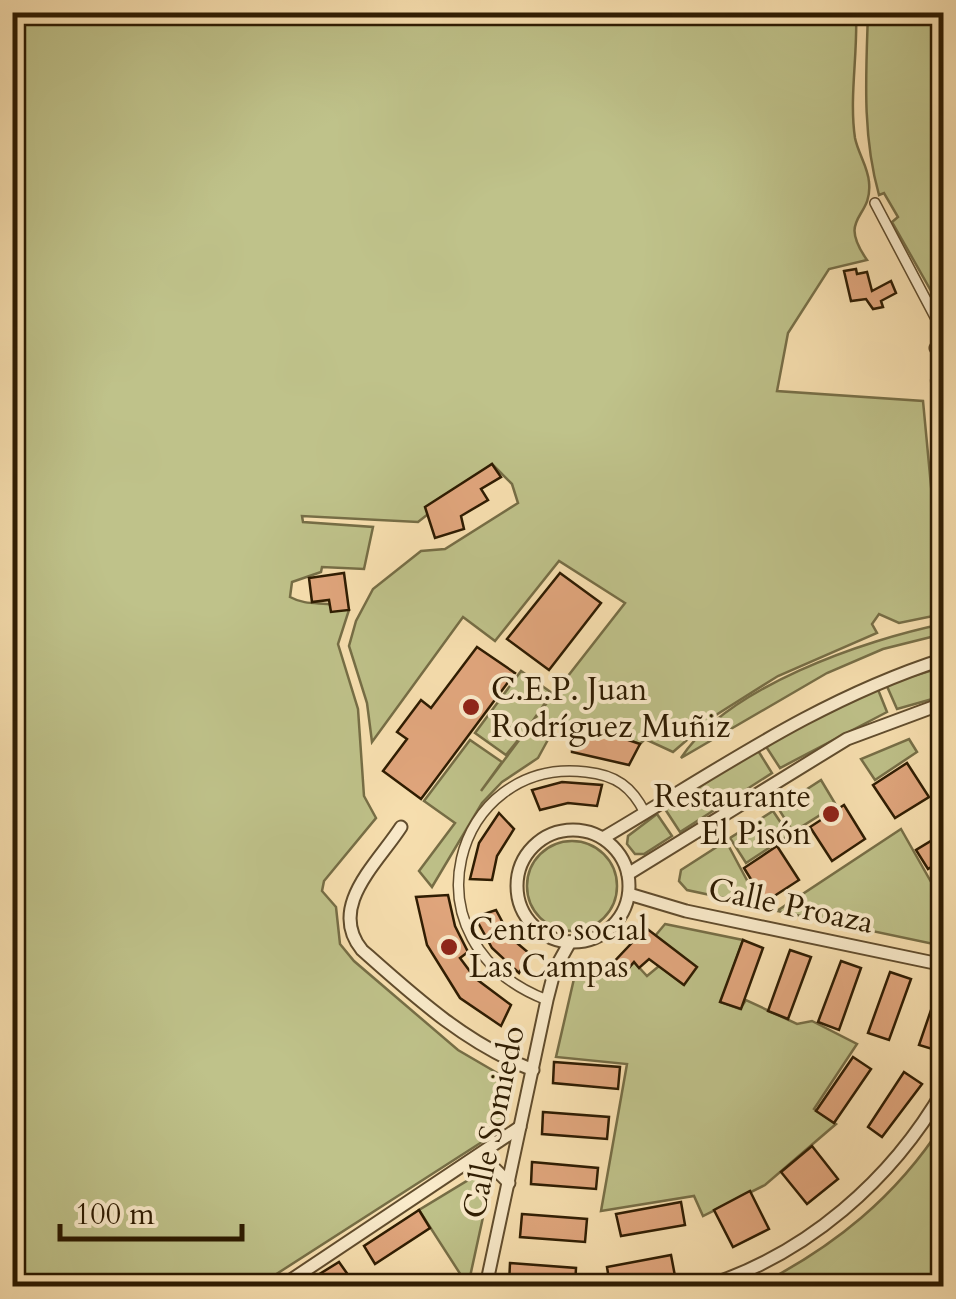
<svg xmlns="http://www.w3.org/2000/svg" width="956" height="1299" font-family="Cardo,serif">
	<rect width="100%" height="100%" fill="#f9e1b1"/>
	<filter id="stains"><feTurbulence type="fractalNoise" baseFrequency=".002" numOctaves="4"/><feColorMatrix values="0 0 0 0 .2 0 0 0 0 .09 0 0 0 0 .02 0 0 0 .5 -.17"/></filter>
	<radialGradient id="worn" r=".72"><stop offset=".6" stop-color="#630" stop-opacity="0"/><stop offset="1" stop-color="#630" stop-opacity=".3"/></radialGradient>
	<g fill="#bfc28a" stroke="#766e46" stroke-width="2.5">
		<path d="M12,13H856C858,53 849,98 855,138C858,153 868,167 869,182C873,220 836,215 867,260L829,269L788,333L777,391L923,401L943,614L899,623L879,614L872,624L877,633L778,676L716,715L673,752L645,739L640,744L605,732L556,725L538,758L502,782L482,803L432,887L419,871L455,823L424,801L470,740L502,762L481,791L532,723L506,755L475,733L521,671L552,693L532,722L625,603L559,561L495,641L463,617L372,742L367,703L349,646L356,621L373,589L421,551L445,549L518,503L512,484L492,464L418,522L302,516L303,522L373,527L364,569L322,567L321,572L292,582L290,597C310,608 327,599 349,610L338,644L358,709L364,796L376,818L324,881L322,891L336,907L340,944L354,961L458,1050L511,1081L499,1131L264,1282L255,1277L241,1286H13Z"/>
		<path d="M868,13H943V312L892,222L898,217L884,193L879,195C862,135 866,74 868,13Z"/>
		<polygon points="937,369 944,372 943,531 931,380"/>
		<path d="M943,624V634L883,649L827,673L681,758C727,687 864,640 943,624Z"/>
		<polygon points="943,667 943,696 897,709 886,684"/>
		<polygon points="877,687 887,712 780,768 765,745"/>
		<polygon points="909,739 917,752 875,780 861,759"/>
		<polygon points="757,749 772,773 680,832 665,809"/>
		<polygon points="821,780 836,805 793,832 778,808"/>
		<polygon points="773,811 789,835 746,863 730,838"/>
		<polygon points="657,814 672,836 644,854 635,854 627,844 628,836"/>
		<polygon points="901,829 943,903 943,946 777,911"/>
		<polygon points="726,841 758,901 752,904 687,890 679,881 681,870"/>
		<circle cx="572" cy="886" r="45"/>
		<polygon points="665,924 743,940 721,1002 740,1009 746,1000 797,1024 812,1021 857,1044 814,1109 836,1124 765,1185 703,1216 694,1196 601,1211 627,1064 556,1057 576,970 603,963 621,977 634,962 647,976 659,966 684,985 655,936"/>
		<path d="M943,1124V1279L932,1286H757C834,1247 896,1197 943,1124Z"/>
		<polygon points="480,1173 490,1185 468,1286 419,1210"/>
	</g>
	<g fill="#e2a77e" stroke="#2d1b01" stroke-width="2.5">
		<polygon points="856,269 857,274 867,272 872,291 891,281 896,293 881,301 883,307 873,309 866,299 851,301 844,271"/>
		<polygon points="492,464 501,477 481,489 488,500 461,516 464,529 435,538 425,507"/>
		<polygon points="344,573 349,610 331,612 329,600 312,602 309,578"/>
		<polygon points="560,573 601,603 549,670 507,639"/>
		<polygon points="477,647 515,673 421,799 383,771 407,739 397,732 421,700 431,708"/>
		<polygon points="572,728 605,732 640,744 629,765 572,752"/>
		<polygon points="907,763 929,797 895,818 873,785"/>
		<polygon points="562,782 602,785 597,806 568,803 540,810 532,790"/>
		<polygon points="844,805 865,839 832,861 810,827"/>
		<polygon points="499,813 514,829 497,856 492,880 470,879 479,843"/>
		<polygon points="944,833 944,859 928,869 916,850"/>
		<polygon points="777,846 799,880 765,902 744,868"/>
		<polygon points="448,895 455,926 468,952 460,958 475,978 511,1005 501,1026 460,998 427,945 416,897"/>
		<polygon points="496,910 511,938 530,954 519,973 492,948 475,917"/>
		<polygon points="646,928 697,967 684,985 649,959 639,968 634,962 621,977 610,966"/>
		<polygon points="743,940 763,948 741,1009 720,1002"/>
		<polygon points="790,950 811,957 788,1019 768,1011"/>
		<polygon points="841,961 861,968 839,1030 818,1022"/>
		<polygon points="890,972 911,979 889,1040 868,1033"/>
		<polygon points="942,978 944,1039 939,1051 919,1045"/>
		<polygon points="853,1057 871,1069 834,1123 816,1111"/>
		<polygon points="554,1062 620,1067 618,1089 553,1083"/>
		<polygon points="904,1072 922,1084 882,1137 868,1127"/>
		<polygon points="543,1112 609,1117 607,1139 542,1134"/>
		<polygon points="812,1146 838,1179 807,1204 781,1172"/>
		<polygon points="532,1162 598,1168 596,1189 531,1184"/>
		<polygon points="750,1191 769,1229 733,1247 714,1210"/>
		<polygon points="681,1202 685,1225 621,1236 616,1214"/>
		<polygon points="419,1210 430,1228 375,1264 364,1246"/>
		<polygon points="522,1214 587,1219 585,1242 520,1237"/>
		<polygon points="671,1255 675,1276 610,1286 607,1267"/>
		<polygon points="339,1262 351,1279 340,1286 300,1286"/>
		<polygon points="510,1263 576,1268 575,1286 509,1284"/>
	</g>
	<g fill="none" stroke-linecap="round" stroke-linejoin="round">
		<defs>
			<g id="pedestrian">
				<polyline points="875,203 944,334"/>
				<path d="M547,1000C399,943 454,756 586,772C616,775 632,787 645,813"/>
			</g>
			<g id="minor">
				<polyline points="944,335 936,348 944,361"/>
				<path d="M401,827C377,864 327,907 362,950C416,998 465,1043 533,1070"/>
				<circle cx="573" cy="886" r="56"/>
				<path d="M603,838C717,771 816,700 944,659"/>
				<polyline points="628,874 847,739 944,703"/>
				<polyline points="629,894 686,911 944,965"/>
				<polyline points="470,1161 489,1163 509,1183"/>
				<polyline points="282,1286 520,1127"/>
				<polyline points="486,1286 547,1000 555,969 570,942"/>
				<path d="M706,1286C806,1255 892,1180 944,1089"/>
			</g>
		</defs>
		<use href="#pedestrian" stroke="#604c2d" stroke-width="12"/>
		<use href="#minor" stroke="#604c2d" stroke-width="15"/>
		<use href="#pedestrian" stroke="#fbeccc" stroke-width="9"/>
		<use href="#minor" stroke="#fbeccc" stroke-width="11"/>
	</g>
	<g fill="#8f2418" stroke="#fbeccc" stroke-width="4">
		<circle cx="471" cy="707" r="10"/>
		<circle cx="831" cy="814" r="10"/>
		<circle cx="449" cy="947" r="10"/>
	</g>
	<g text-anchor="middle" stroke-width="8" stroke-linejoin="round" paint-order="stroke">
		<g font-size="32" fill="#2d1b01" stroke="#fbeccc" text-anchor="start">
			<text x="491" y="700">C.E.P. Juan<tspan x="491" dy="37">Rodríguez Muñiz</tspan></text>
			<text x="811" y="807" text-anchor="end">Restaurante<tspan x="811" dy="37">El Pisón</tspan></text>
			<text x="469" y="940">Centro social<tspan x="469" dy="37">Las Campas</tspan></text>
		</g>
		<g font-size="32" fill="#2d1b01" stroke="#fbeccc">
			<text transform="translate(791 905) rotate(12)" y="11">Calle Proaza</text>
			<text transform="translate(493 1122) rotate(-78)" y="11">Calle Somiedo</text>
		</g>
	</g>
	<rect width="956" height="1299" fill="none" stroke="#f9e1b1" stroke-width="50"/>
	<rect x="15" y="15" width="926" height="1269" fill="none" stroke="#2d1b01" stroke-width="5"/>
	<rect x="25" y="25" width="906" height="1249" fill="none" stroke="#2d1b01" stroke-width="2.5"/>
	<path d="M60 1224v15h182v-15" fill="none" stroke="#2d1b01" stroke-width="5"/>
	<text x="75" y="1224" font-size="30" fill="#2d1b01" stroke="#fbeccc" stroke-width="8" paint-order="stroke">100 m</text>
	<rect width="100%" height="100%" filter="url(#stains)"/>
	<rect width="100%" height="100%" fill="url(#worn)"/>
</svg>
